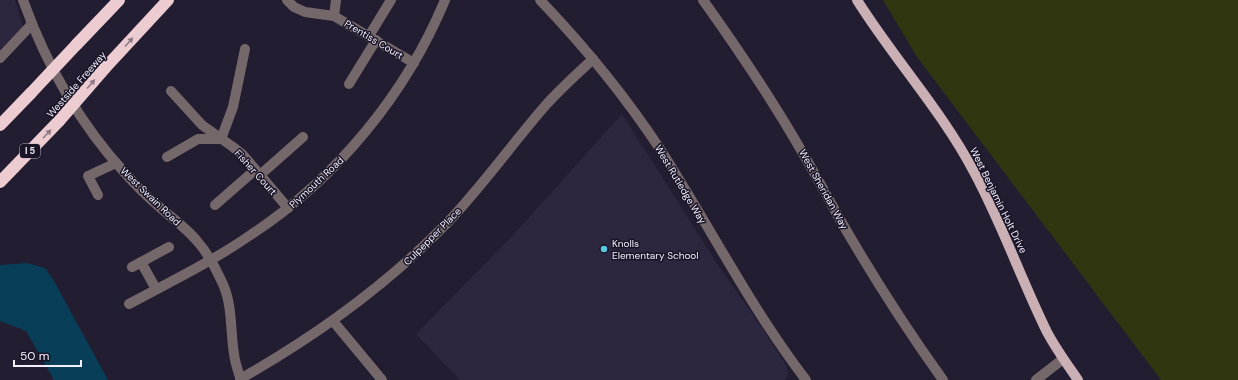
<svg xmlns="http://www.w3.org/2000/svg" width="1238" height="380" font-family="'DM Sans',sans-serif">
	<rect width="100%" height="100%" fill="#231d31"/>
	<g fill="#2d263f">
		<polygon points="0,0 15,0 24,31 0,54"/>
		<polygon points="622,114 718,265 760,325 786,365 788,376 784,380 460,380 416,334 515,233"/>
	</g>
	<polygon fill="#2f3610" points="883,0 1238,0 1238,380 1161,380 917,57"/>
	<polygon fill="#083e57" points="27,263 45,268 54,281 108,380 54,380 26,331 0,321 0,265"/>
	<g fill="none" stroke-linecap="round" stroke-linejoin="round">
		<g stroke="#75686a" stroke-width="10">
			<path d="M23,0C46,64 79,123 125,173C137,187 150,199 164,211C175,220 188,230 197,241C207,252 215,267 221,280C233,303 230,329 234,354C235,363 238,371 241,380"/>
			<polyline points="287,0 294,7 305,12 334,16 414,63"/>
			<path d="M540,0C584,46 625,96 660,149C709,225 750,307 806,380"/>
			<path d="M703,0C738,49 771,98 801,150C814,172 826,194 838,216C870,272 905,327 943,380"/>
			<polyline points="334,16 336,0"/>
			<polyline points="369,36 391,0"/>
			<polyline points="0,58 32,24"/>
			<polyline points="349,84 376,40"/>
			<polyline points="171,91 202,125 233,147 243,155 288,208"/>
			<polyline points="221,139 233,107 245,49"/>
			<polyline points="167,157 198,139 221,139"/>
			<polyline points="260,175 303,137"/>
			<polyline points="98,195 88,176 116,163"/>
			<polyline points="215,205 255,170"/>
			<polyline points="141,262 156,289"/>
			<polyline points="132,267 169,247"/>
			<path d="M129,304C170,282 213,261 252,234C337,178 406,94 445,0"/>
			<polyline points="333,321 382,380"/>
			<path d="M240,379C316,336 387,285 448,222C483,185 512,144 545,106C560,89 577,74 593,59"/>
			<polyline points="1036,380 1063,359"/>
		</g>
		<path stroke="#caafb4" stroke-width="10" d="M857,0C894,59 942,111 974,172C1002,224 1021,279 1047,332C1056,349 1067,364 1078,380"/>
		<g stroke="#ecccd1" stroke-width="12">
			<polyline points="77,44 119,0"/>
			<polyline points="105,68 168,0"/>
			<polyline points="0,125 31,93"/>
			<polyline points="0,182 59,121"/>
		</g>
		<g stroke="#ecccd1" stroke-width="12">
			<polyline points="31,93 77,44"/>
			<polyline points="59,121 105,68"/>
		</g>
	</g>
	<defs><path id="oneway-solid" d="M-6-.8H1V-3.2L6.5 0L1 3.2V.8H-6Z"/></defs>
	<g fill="#8e7984">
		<use href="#oneway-solid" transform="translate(129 42) rotate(-48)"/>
		<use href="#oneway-solid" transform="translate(91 84) rotate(-49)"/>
		<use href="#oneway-solid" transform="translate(47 134) rotate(-46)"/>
	</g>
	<circle fill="#58c9e3" stroke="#1a1427" stroke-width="1.5" cx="604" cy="249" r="4"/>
	<g text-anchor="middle" stroke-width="3" stroke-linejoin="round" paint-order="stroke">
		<rect fill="#1a1427" stroke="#b2aebe" stroke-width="1" x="20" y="144" width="20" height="14" rx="3"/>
		<g font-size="9" font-weight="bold" fill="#f3f0fe">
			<text x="30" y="154">I 5</text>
		</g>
		<g font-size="10" fill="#f3f0fe" stroke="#1a1427">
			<text transform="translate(374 39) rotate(31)" y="4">Prentiss Court</text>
			<text transform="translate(76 84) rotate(-49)" y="4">Westside Freeway</text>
			<text transform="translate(256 172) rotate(48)" y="4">Fisher Court</text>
			<text transform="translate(316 182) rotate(-43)" y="4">Plymouth Road</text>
			<text transform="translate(681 184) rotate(59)" y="4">West Rutledge Way</text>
			<text transform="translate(824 189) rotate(61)" y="4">West Sheridan Way</text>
			<text transform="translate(151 196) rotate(44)" y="4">West Swain Road</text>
			<text transform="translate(999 200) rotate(64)" y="4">West Benjamin Holt Drive</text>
			<text transform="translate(432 236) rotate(-45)" y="4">Culpepper Place</text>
		</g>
		<g font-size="10" fill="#f3f0fe" stroke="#1a1427" text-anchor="start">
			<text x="612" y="247">Knolls<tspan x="612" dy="12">Elementary School</tspan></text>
		</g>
	</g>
	<path d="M14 360v6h67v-6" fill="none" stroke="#f3f0fe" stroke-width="2"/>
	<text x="20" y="360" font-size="12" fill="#f3f0fe" stroke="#1a1427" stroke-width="3" paint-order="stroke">50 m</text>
</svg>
